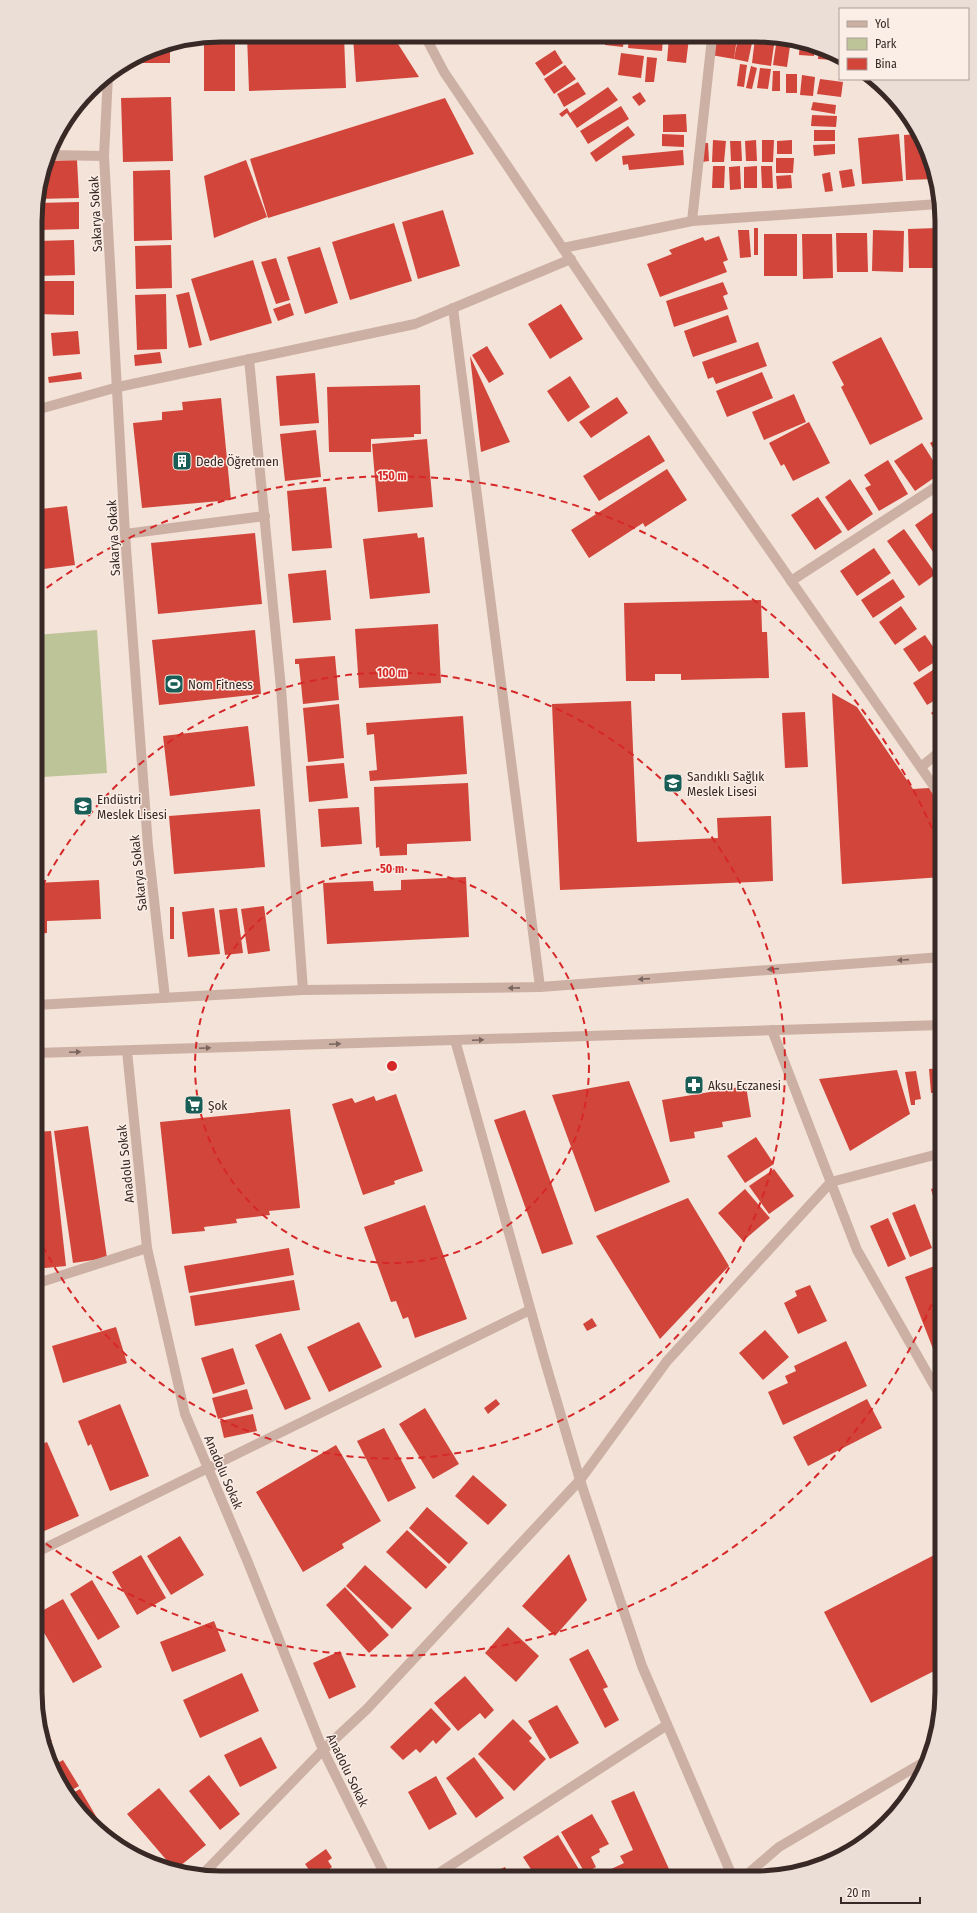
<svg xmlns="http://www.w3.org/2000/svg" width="977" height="1913" font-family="'Fira Sans Condensed',sans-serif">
	<rect width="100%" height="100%" fill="#f4e3d9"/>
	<polygon fill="#bdc498" points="97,630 107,773 43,777 36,676 36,635"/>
	<g fill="#d2453a">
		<polygon points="221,35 235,35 235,91 204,91 204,38"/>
		<polygon points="247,35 344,36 346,88 249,91"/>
		<polygon points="353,36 393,36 419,77 356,82"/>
		<polygon points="540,37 559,37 559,42 539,39"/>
		<polygon points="563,37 581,37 580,40"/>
		<polygon points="586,37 601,37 600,43 585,42"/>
		<polygon points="606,37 624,37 623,47 605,45"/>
		<polygon points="629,38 663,38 662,51 628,48"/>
		<polygon points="669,38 689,38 686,63 667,61"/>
		<polygon points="714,38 737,38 734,59 711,55"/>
		<polygon points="738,38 753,38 748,62 734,59"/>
		<polygon points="755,38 775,38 771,66 752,63"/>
		<polygon points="777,38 791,39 787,67 773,65"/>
		<polygon points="800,41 815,46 814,56 799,55"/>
		<polygon points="170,45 170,63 127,63 150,49"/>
		<polygon points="819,48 834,53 834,60 818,59"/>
		<polygon points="555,50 563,63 544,76 535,63"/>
		<polygon points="621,53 644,56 641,78 618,75"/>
		<polygon points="647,57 657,58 654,82 645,82"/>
		<polygon points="740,64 747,65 744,87 737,86"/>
		<polygon points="565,65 576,79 554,94 544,79"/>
		<polygon points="751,66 757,68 752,89 746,88"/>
		<polygon points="760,68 771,69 768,89 757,88"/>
		<polygon points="773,71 780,71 780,91 772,91"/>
		<rect x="786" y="74" width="11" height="19"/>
		<polygon points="802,75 815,77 813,96 800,95"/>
		<polygon points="820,79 843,82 841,97 817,94"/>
		<polygon points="578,82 586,94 564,107 557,94"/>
		<polygon points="608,87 618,100 577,128 567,113 562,117 559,114 567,108 570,113"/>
		<polygon points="640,92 646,101 639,106 632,97"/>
		<polygon points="171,97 173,161 123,162 121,98"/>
		<polygon points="445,98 474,154 268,218 250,159"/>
		<polygon points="813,102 836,105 835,114 811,110"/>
		<polygon points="621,106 629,119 588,144 580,131"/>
		<polygon points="686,114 687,132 663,132 663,115"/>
		<polygon points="812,115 837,116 836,127 811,126"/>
		<polygon points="67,122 67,129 61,129 65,124"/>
		<polygon points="628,126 635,135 596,162 590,153"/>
		<rect x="814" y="130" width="21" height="11"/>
		<polygon points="662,134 684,135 684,147 662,146"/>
		<polygon points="899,134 903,181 862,184 858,138"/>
		<polygon points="919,134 932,161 935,179 906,180 904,135"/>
		<polygon points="713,140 726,141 724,162 712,162"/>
		<polygon points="756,140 757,161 746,161 745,141"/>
		<polygon points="762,140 774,140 773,162 762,162"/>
		<polygon points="792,140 792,154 777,154 777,141"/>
		<polygon points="730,141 741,141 742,161 731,161"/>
		<polygon points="701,143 708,143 709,161 702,162"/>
		<polygon points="835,144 835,154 814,156 813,145"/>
		<polygon points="683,150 684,165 629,170 628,164 623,165 622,156"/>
		<polygon points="776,158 794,158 793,173 776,173"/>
		<polygon points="77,160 79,198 37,199 47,161"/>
		<polygon points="246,160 267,217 214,238 204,176"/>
		<polygon points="713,166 725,166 724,188 712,188"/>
		<polygon points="740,166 741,189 730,190 729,167"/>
		<polygon points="757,166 757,188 744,188 744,167"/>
		<polygon points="761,166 772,166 773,188 762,188"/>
		<polygon points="852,169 855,186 842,188 839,171"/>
		<polygon points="170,170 172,240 134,241 133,171"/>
		<polygon points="830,172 833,191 825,192 822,174"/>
		<polygon points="791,175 792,188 777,189 776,176"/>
		<polygon points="79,202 79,229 37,230 37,203"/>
		<polygon points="443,210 460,266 418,279 402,222"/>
		<polygon points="394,223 412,281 350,300 332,242"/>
		<rect x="754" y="228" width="4" height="27"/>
		<polygon points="937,228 937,268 909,268 908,229"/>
		<polygon points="738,230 749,230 751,257 740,258"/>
		<polygon points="873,230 904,231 903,272 872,271"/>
		<polygon points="836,233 867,233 868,272 837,272"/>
		<rect x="764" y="234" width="33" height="42"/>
		<polygon points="802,234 832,234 833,278 803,279"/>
		<polygon points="719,236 728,260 723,262 727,272 660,297 647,264 672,254 669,250 703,237 705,241"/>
		<polygon points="74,240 75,275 36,276 37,241"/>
		<polygon points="171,245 172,288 136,289 135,246"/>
		<polygon points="320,247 338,303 305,314 287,257"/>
		<polygon points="276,258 290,300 276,304 261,262"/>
		<polygon points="253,260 272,323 210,341 191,279"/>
		<polygon points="36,281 74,281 74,315 36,314"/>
		<polygon points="723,282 728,294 723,296 728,309 674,327 666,301"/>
		<polygon points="189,292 202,345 189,348 176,295"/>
		<polygon points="166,294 167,349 137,350 135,295"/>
		<polygon points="290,303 294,315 278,321 273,309"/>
		<polygon points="561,304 583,339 550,359 528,324"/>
		<polygon points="728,315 737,342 693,357 684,331"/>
		<polygon points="78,331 80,354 53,356 51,333"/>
		<polygon points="881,337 923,419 870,445 841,387 844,385 832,362"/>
		<polygon points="758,342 767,366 716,384 713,377 708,379 702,362"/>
		<polygon points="487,346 504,374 489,383 472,355"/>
		<polygon points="160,352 162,363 135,366 134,355"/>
		<polygon points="470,356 510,442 481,452"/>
		<polygon points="81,372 82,379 49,383 48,377"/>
		<polygon points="762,372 773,398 727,417 716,391"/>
		<polygon points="315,373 319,423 280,426 276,376"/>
		<polygon points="570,376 590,407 568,422 547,391"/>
		<polygon points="420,385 421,434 414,434 414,437 371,439 371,452 329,452 327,387"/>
		<polygon points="794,394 806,422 764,440 752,412"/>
		<polygon points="617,397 628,413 591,438 579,422"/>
		<polygon points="221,398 231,500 142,508 133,423 162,420 162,412 183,410 182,402"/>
		<polygon points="809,422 830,463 793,481 784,464 781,466 769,443"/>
		<polygon points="316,430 321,477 285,481 280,434"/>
		<polygon points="649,435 665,461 599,501 583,476"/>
		<polygon points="942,436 942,464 930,443"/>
		<polygon points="427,439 433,507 378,512 372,444"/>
		<polygon points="922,443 941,473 915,491 894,461"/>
		<polygon points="888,460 908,494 879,511 865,488 871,485 864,475"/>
		<polygon points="667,469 687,500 645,527 643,523 589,558 571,530"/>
		<polygon points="850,479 873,514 848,531 825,497"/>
		<polygon points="326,487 332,548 292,551 287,491"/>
		<polygon points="818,497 842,532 815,550 791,515"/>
		<polygon points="41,502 41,509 67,506 75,565 36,570 36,503"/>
		<polygon points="942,506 942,550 935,555 915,525"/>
		<polygon points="904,529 936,574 919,586 887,541"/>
		<polygon points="255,533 262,604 158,614 151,543"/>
		<polygon points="417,533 418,538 424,537 430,593 370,599 363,539"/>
		<polygon points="874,548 891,573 857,596 840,571"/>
		<polygon points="326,570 331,620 293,623 288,574"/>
		<polygon points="893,579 905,597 873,618 861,600"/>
		<polygon points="761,600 762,632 767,632 769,678 681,680 681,674 655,674 655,681 626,681 624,603"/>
		<polygon points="901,606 917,629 895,645 879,622"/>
		<polygon points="438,624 441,683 359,688 355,629"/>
		<polygon points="255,630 261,694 159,705 152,640"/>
		<polygon points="925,635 941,658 919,672 903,649"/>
		<polygon points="335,656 339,700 303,704 299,664 295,664 295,659"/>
		<polygon points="942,664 942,696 927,705 913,683"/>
		<polygon points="832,693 857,707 913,789 929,788 941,807 942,877 842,884"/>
		<polygon points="631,701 637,842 718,838 717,818 771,816 773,881 560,890 552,704"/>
		<polygon points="339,704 344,758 308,762 303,708"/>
		<polygon points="942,704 942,726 931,713"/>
		<polygon points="805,712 808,767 785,768 782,713"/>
		<polygon points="463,716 467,774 370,781 369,771 377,770 374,734 367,735 366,723"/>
		<polygon points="248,726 255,786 170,796 163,736"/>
		<polygon points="344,763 348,798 309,802 306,766"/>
		<polygon points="468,783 471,841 407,844 407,855 380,856 379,847 376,848 374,787"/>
		<polygon points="359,807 362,844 321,847 318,809"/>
		<polygon points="260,809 265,867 174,874 169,816"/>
		<polygon points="466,877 469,937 327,944 323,883 373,881 374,891 401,890 401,880"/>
		<polygon points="99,880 101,919 47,921 47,933 36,934 36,883"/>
		<polygon points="264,906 270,951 248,954 241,909"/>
		<rect x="170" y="907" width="4" height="32"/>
		<polygon points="214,908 220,954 188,957 182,912"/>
		<polygon points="237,908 243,953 225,955 219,910"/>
		<polygon points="942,1068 942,1092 931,1093 929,1069"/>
		<polygon points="897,1070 910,1114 850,1151 819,1079"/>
		<polygon points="916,1071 921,1099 915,1100 915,1105 911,1105 905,1072"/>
		<polygon points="629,1081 670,1182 595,1212 552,1095"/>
		<polygon points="746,1086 751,1117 722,1122 723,1127 694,1132 695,1138 670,1142 662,1100"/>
		<polygon points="396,1094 423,1171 394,1181 395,1184 363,1195 332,1104 352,1098 355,1103 374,1096 376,1101"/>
		<polygon points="290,1109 300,1208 269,1211 270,1215 236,1219 237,1223 204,1227 205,1231 172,1234 160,1122"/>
		<polygon points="525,1110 573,1244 542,1254 494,1120"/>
		<polygon points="88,1126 107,1258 73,1263 54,1131"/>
		<polygon points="51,1131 66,1266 35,1269 36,1132"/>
		<polygon points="756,1137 774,1164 745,1183 727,1156"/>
		<polygon points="774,1169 794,1196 769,1214 749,1186"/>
		<polygon points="942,1186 942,1223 941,1223 931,1189"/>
		<polygon points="745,1189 770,1218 743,1241 718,1213"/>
		<polygon points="688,1198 729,1266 660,1339 596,1236"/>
		<polygon points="915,1204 932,1248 910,1257 892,1213"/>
		<polygon points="425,1205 467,1319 415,1338 408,1317 403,1319 396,1301 391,1302 364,1227"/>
		<polygon points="888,1218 906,1259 888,1267 870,1226"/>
		<polygon points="289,1248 294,1275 189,1293 184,1266"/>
		<polygon points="940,1264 942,1268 942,1357 937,1359 905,1277"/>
		<polygon points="294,1280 300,1310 195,1326 190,1296"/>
		<polygon points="810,1285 827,1321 798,1334 784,1303 797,1296 795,1291"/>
		<polygon points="592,1318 597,1326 587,1331 583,1324"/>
		<polygon points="359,1322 382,1367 329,1392 307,1347"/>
		<polygon points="116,1327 127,1363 63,1383 52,1346"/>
		<polygon points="765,1330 789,1357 763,1380 739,1353"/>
		<polygon points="281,1333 311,1399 285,1410 255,1345"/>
		<polygon points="846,1341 867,1386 783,1425 768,1392 788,1383 785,1376 796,1371 794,1366"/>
		<polygon points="233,1348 245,1384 213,1394 201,1358"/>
		<polygon points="247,1389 253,1409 218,1419 212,1398"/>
		<polygon points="496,1399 500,1404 488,1414 484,1408"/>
		<polygon points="867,1399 882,1428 808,1466 793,1437"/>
		<polygon points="120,1404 149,1476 110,1491 91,1444 88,1446 78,1421"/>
		<polygon points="425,1408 459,1464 433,1479 399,1424"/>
		<polygon points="253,1414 257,1431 224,1438 220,1421"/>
		<polygon points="384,1428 416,1488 388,1502 357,1441"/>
		<polygon points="47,1442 79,1516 35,1535 35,1447"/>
		<polygon points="336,1445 381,1521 342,1544 344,1548 303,1572 256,1492"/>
		<polygon points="473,1475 507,1505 488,1525 455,1496"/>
		<polygon points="427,1507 468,1543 449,1564 409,1528"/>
		<polygon points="407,1530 447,1567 426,1589 386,1552"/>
		<polygon points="180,1536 204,1575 171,1595 147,1556"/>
		<polygon points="942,1551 942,1667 871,1703 824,1612"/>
		<polygon points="569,1554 587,1600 555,1636 522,1606"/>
		<polygon points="141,1555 166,1598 137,1615 112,1572"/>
		<polygon points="365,1565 412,1608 392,1629 346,1586"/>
		<polygon points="92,1580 120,1627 98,1640 70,1594"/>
		<polygon points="345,1587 389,1635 369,1653 326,1605"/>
		<polygon points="63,1599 102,1667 73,1683 35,1617 35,1615"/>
		<polygon points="214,1621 226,1651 172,1672 160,1642"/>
		<polygon points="508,1627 539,1656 516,1682 485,1653"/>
		<polygon points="588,1649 608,1687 603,1689 619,1720 605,1728 569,1659"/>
		<polygon points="340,1651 356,1687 329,1699 313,1663"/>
		<polygon points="242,1673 259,1711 200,1738 183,1700"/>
		<polygon points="465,1676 494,1710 485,1719 480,1713 458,1731 434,1703"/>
		<polygon points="557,1705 579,1743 550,1759 528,1721"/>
		<polygon points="431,1708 451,1729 436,1744 433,1740 420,1753 416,1749 403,1760 390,1747"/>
		<polygon points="513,1719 532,1738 529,1741 546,1759 514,1791 478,1754"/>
		<polygon points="41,1726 52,1741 44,1747"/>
		<polygon points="261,1737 277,1768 240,1787 224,1755"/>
		<polygon points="474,1757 504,1798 476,1818 446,1778"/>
		<polygon points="63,1760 79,1786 65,1794 52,1766"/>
		<polygon points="209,1775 240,1814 220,1830 189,1791"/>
		<polygon points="436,1776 457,1814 429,1830 408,1792"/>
		<polygon points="159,1788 206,1845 175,1870 127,1814"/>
		<polygon points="80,1789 100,1823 93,1826 67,1796"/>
		<polygon points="634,1791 673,1878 610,1878 607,1871 624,1863 620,1856 633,1850 611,1801"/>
		<polygon points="592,1814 609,1844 599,1849 600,1852 591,1857 596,1867 585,1873 561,1832"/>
		<polygon points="558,1835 583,1876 580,1877 536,1877 523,1857"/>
		<polygon points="130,1844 140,1859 123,1849"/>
		<polygon points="326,1849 332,1858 328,1861 332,1867 327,1871 332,1877 314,1877 305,1864"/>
		<polygon points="505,1867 510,1877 483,1877"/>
		<polygon points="302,1872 306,1877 296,1877"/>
	</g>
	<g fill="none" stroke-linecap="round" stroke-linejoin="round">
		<g stroke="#cdb0a4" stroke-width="10">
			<polyline points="425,36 444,72 657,388 942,798"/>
			<polyline points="108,75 104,156 125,534 148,846 165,998"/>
			<polyline points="49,155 104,156"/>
			<polyline points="692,221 712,38"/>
			<polyline points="563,248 692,221 939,204"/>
			<polyline points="453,308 540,987"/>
			<polyline points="249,359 281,688 303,990"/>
			<polyline points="36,410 118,387 415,324 571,259"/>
			<polyline points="125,534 265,516"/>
			<polyline points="791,581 942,483"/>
			<polyline points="921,767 942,750"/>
			<polyline points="36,1005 303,990 540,987 942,957"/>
			<polyline points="772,1030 857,1250 942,1399"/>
			<polyline points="455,1040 544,1358 580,1480 642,1666 733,1878"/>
			<polyline points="127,1051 147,1248 185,1414 247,1560 323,1750 386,1877"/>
			<polyline points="36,1053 942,1025"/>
			<polyline points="35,1284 147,1248"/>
			<polyline points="35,1553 530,1310"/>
			<polyline points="201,1876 323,1750 367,1709 580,1480 667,1361 831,1182 942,1153"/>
			<polyline points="433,1877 667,1725"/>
			<polyline points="743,1878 779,1847 929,1759"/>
		</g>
	</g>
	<defs><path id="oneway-solid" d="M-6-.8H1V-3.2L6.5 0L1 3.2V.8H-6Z"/></defs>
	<g fill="#7b665f">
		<use href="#oneway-solid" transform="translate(903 960) rotate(176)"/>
		<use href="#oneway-solid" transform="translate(773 969) rotate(176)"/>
		<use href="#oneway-solid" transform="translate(644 979) rotate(176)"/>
		<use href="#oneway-solid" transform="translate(514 988) rotate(179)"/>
		<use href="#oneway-solid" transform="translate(478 1040) rotate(-2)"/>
		<use href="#oneway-solid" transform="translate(335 1044) rotate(-2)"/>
		<use href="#oneway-solid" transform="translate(205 1048) rotate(-2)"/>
		<use href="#oneway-solid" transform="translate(75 1052) rotate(-2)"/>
	</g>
	<g fill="none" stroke="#d62828" stroke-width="2" stroke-dasharray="7 5">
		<circle cx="392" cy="1066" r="197"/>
		<path d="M37 897A393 393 0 1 1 36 1232"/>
		<path d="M941 1282A590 590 0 0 1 37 1537M37 595A590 590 0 0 1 941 850"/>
	</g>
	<defs>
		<symbol id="building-square" viewBox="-11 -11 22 22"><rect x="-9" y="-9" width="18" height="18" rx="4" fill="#185d56" stroke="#fbeee6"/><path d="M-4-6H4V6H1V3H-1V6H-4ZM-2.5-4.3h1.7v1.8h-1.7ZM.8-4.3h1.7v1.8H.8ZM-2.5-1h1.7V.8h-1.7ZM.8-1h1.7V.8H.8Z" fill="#fff"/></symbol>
		<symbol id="stadium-square" viewBox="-11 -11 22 22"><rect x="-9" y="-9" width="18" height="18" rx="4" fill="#185d56" stroke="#fbeee6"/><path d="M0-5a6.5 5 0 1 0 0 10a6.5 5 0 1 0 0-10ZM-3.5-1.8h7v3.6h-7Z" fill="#fff"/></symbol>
		<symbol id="school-square" viewBox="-11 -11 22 22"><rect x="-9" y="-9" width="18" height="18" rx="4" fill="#185d56" stroke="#fbeee6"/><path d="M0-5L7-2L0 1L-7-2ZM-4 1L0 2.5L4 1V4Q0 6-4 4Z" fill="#fff"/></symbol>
		<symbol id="pharmacy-square" viewBox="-11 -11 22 22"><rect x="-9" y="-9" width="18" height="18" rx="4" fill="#185d56" stroke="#fbeee6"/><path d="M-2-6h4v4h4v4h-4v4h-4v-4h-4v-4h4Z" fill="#fff"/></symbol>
		<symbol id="supermarket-square" viewBox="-11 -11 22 22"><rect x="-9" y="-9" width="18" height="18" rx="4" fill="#185d56" stroke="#fbeee6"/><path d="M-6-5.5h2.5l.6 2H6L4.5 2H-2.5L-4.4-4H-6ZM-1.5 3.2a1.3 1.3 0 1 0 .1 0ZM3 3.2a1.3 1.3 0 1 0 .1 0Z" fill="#fff"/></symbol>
	</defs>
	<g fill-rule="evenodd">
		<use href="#building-square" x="171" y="450" width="22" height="22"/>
		<use href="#stadium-square" x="163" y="673" width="22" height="22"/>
		<use href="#school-square" x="662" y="772" width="22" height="22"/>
		<use href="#school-square" x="72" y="795" width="22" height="22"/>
		<use href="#pharmacy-square" x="683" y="1074" width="22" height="22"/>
		<use href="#supermarket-square" x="183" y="1094" width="22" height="22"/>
	</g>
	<g text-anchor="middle" stroke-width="3" stroke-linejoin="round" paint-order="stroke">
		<g font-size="13" fill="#382926" stroke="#fbeee6">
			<text transform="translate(95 214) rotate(-93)" y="5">Sakarya Sokak</text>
			<text transform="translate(113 538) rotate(-93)" y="5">Sakarya Sokak</text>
			<text transform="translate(138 873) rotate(-96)" y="5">Sakarya Sokak</text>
			<text transform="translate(125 1164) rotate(-96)" y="5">Anadolu Sokak</text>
			<text transform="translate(224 1472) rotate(67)" y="5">Anadolu Sokak</text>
			<text transform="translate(348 1770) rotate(64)" y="5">Anadolu Sokak</text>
		</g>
		<g font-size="13" fill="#382926" stroke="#fbeee6" text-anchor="start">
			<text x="196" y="466">Dede Öğretmen</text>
			<text x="188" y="689">Nom Fitness</text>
			<text x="687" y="781">Sandıklı Sağlık<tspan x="687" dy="15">Meslek Lisesi</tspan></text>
			<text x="97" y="804">Endüstri<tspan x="97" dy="15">Meslek Lisesi</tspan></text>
			<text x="708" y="1090">Aksu Eczanesi</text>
			<text x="208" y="1110">Şok</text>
		</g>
	</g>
	<path d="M0 0H977V1913H0ZM221 42H756A179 179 0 0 1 935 221V1692A179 179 0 0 1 756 1871H221A179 179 0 0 1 42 1692V221A179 179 0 0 1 221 42Z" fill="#ebded7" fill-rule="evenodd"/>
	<path fill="none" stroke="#382926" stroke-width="5" d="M221 42H756A179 179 0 0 1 935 221V1692A179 179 0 0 1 756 1871H221A179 179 0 0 1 42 1692V221A179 179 0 0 1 221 42Z"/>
	<circle cx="392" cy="1066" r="6" fill="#d62828" stroke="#fbeee6" stroke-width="2"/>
	<g font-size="12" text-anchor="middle" font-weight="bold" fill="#d62828" stroke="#fbeee6" stroke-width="3" stroke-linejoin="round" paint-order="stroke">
		<text x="392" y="480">150 m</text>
		<text x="392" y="677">100 m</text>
		<text x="392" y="873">50 m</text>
	</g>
	<rect x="839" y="8" width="130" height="72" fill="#fbeee6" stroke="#ad9f99"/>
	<rect x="847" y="21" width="20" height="6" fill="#cdb0a4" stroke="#ad9f99"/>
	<text x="875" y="28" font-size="12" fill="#382926">Yol</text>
	<rect x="847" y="38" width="20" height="12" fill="#bdc498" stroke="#ad9f99"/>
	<text x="875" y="48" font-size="12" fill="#382926">Park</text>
	<rect x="847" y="58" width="20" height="12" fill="#d2453a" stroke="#ad9f99"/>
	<text x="875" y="68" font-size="12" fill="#382926">Bina</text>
	<path d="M841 1897v6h79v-6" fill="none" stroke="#382926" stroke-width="2"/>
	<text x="847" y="1897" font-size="12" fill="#382926" stroke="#fbeee6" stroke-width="3" paint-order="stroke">20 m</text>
</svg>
